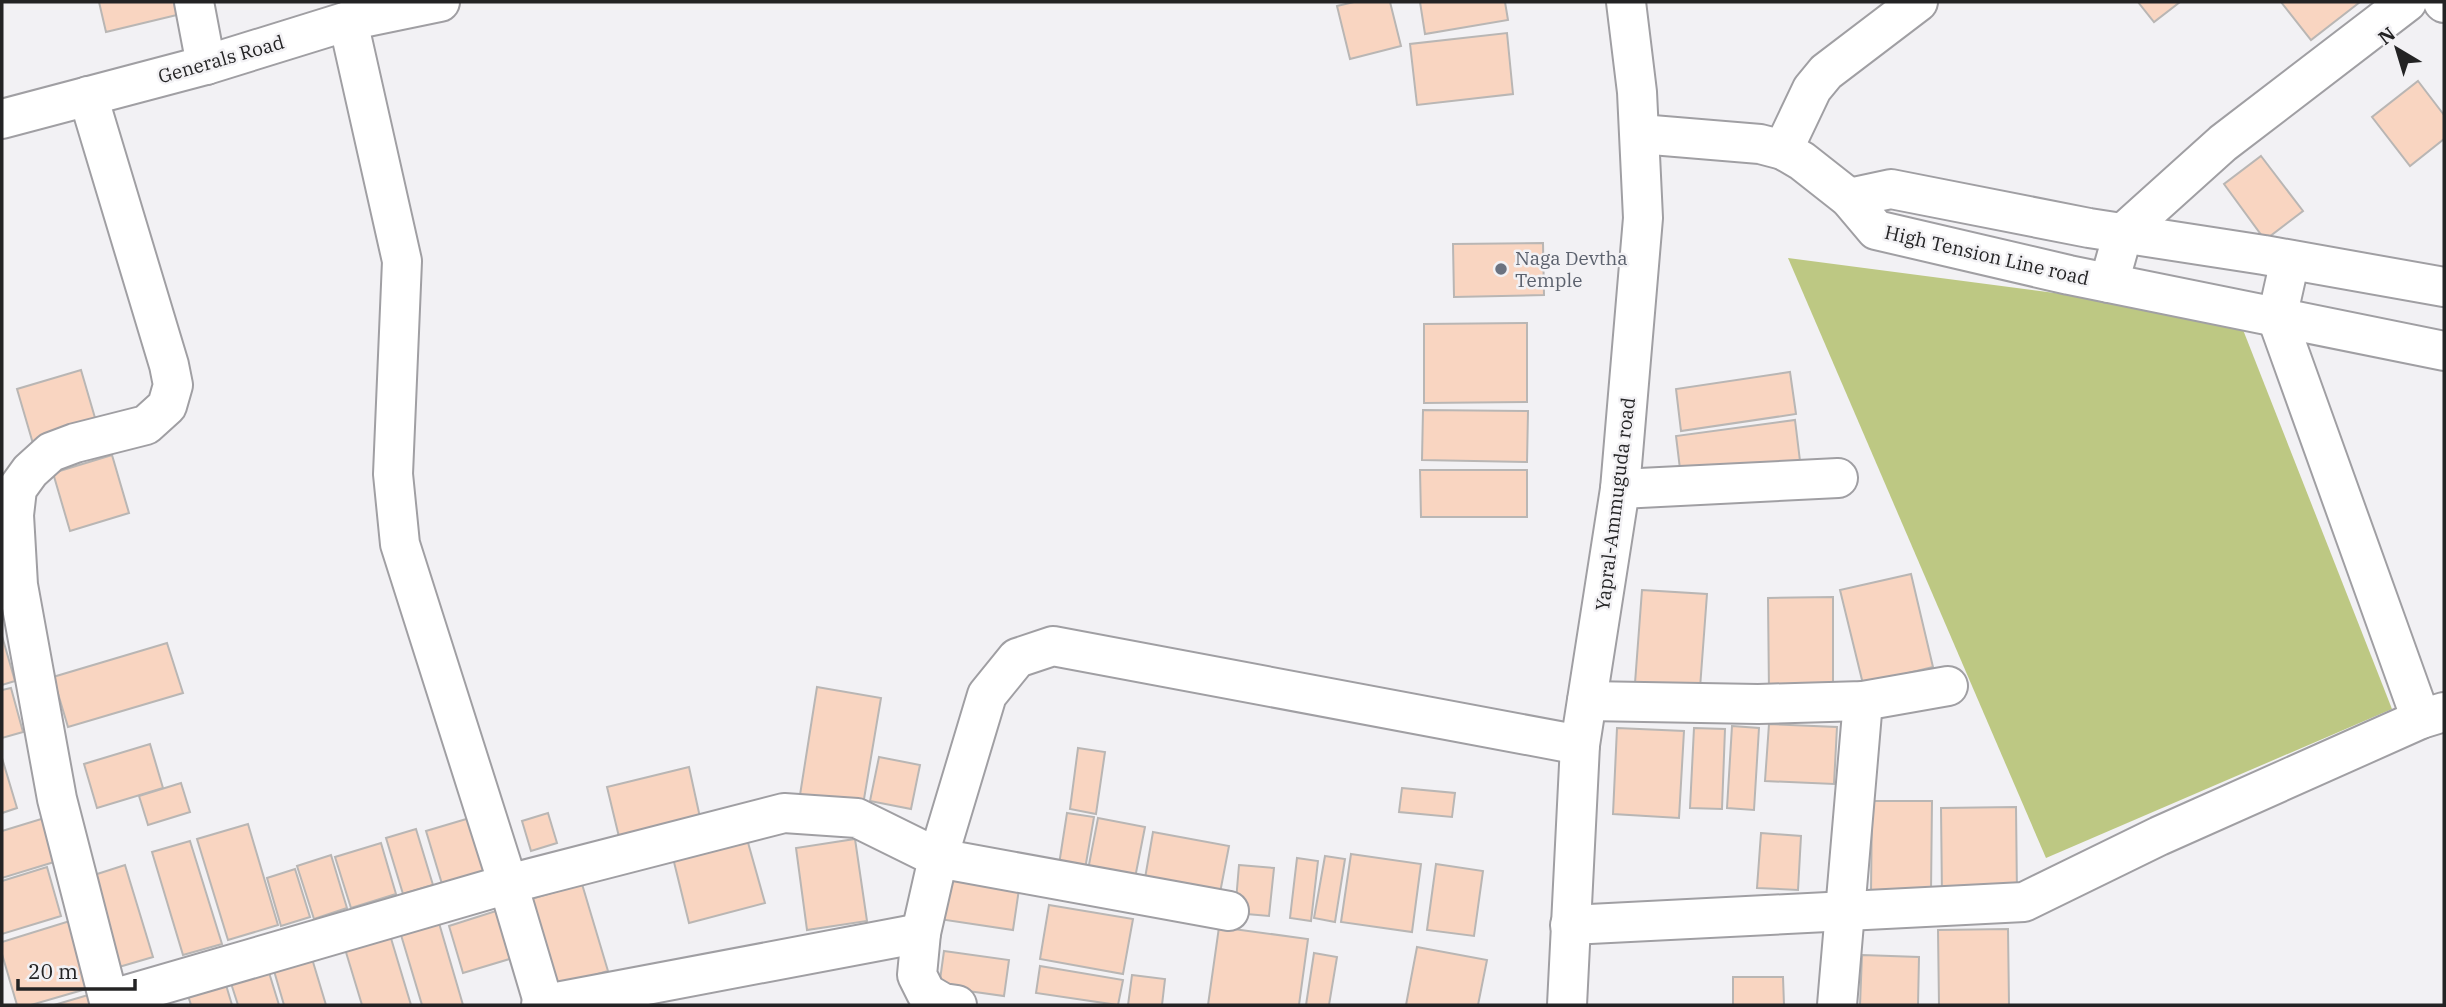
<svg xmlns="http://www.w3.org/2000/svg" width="2446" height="1007" font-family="'IBM Plex Serif',serif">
	<rect width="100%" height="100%" fill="#f2f1f4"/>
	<polygon fill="#bdc883" points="1788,258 2238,317 2392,709 2046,858"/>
	<g fill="#f9d5c1" stroke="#b9b6b4" stroke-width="2">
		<polygon points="99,2 178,2 181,14 106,32"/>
		<polygon points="1354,2 1390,2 1401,46 1350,59 1337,6"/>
		<polygon points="1420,2 1505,2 1508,20 1425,34"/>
		<polygon points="2138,2 2180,2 2154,22"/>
		<polygon points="2281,2 2360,2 2311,40"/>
		<polygon points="1507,33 1513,94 1417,105 1410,44"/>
		<polygon points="2418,81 2444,115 2444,139 2410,166 2372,117"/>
		<polygon points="2261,156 2303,211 2265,240 2224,184"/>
		<polygon points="1543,243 1544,295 1454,297 1453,244"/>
		<polygon points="1527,323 1527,402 1424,403 1424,324"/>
		<polygon points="81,370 98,428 34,447 17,389"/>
		<polygon points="1790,372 1796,414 1681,431 1676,389"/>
		<polygon points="1423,410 1528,411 1527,462 1422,460"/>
		<polygon points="1795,420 1800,461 1681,477 1676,436"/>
		<polygon points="112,455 129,513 70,531 53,473"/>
		<polygon points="1420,470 1527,470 1527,517 1421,517"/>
		<polygon points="1911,574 1933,667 1863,684 1840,590"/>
		<polygon points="1642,590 1707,594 1700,688 1635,683"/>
		<polygon points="1833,597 1833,692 1769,693 1768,598"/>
		<polygon points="2,636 15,681 2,685"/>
		<polygon points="167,643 183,693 68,727 53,677"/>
		<polygon points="817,687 881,698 863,805 800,795"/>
		<polygon points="11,688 23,732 2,738 2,690"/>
		<polygon points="1769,724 1837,727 1834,784 1765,781"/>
		<polygon points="1732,726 1759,728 1754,810 1727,808"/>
		<polygon points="1617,728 1684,731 1679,818 1613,814"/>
		<polygon points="1694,728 1725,729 1722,809 1690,808"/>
		<polygon points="150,744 163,788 97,808 84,764"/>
		<polygon points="1078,748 1105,752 1096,814 1070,809"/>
		<polygon points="879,757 920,765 911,809 870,801"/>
		<polygon points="2,758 17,808 2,813"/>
		<polygon points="689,767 701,822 620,841 607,787"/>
		<polygon points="181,783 190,812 148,825 139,796"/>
		<polygon points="1402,788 1455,793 1452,817 1399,812"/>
		<polygon points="1872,801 1932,801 1931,893 1871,893"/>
		<polygon points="2016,807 2017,895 1942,897 1941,808"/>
		<polygon points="548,813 557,843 531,851 522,821"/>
		<polygon points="1067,813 1094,817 1084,875 1058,871"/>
		<polygon points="51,816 64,859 2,878 2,831"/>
		<polygon points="473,817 490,870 442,884 426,831"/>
		<polygon points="1098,818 1145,827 1134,883 1087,875"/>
		<polygon points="248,824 278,925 228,940 197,839"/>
		<polygon points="416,829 433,885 403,894 386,838"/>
		<polygon points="1153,832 1229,846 1219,898 1144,884"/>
		<polygon points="1761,833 1801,836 1798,890 1757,888"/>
		<polygon points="747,839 765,903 689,923 673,858"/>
		<polygon points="855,839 867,921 807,930 796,848"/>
		<polygon points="190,841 222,944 183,955 152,852"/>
		<polygon points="381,843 396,894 351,908 335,857"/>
		<polygon points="1351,854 1421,864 1412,932 1341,922"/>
		<polygon points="331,855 347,908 314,919 297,866"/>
		<polygon points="1325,856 1345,859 1335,922 1314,918"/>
		<polygon points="1297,858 1318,861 1311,921 1290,918"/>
		<polygon points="1436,864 1483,871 1474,936 1427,930"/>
		<polygon points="125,865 153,957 119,967 91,876"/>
		<polygon points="1239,865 1274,868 1269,916 1235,913"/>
		<polygon points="47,867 61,916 2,934 2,881"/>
		<polygon points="295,869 310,917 281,926 267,878"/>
		<polygon points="946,878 1019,889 1013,930 939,919"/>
		<polygon points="582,884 608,971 547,989 521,902"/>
		<polygon points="1049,905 1133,919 1123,974 1040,959"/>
		<polygon points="499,910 513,958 463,973 449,926"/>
		<polygon points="73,920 93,987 31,1005 17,1005 2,954 2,942"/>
		<polygon points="439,923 463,1005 422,1005 401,935"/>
		<polygon points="1219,927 1308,939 1299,1005 1208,1005"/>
		<polygon points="2008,929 2009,1005 1939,1005 1938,930"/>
		<polygon points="390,935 411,1005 362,1005 345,949"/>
		<polygon points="1417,947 1487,960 1478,1005 1406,1005"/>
		<polygon points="944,951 1009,960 1004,996 939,987"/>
		<polygon points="310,952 326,1005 284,1005 272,964"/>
		<polygon points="1314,953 1337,957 1329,1005 1306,1005"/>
		<polygon points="1862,955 1919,957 1918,1005 1860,1005"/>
		<polygon points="267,966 279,1005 238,1005 229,977"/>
		<polygon points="1040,966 1123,980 1118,1005 1036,993"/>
		<polygon points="223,975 232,1005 191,1005 185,986"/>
		<polygon points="1132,975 1165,979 1162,1005 1128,1005"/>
		<polygon points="1733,977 1783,977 1784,1005 1733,1005"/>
		<polygon points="95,993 99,1005 54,1005"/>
	</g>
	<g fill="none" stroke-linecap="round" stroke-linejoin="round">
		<defs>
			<g id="street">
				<polyline points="194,2 206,65"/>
				<polyline points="2443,2 2444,3"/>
				<polyline points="348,21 402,261 393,474 400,544 508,884 544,1005"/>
				<polyline points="88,96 169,365 173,385 167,406 146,425 75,443 51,452 30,471 17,489 14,515 18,585 57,799 110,1005"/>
				<polyline points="1783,150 1812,89 1826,72 1918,2"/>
				<polyline points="2290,260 2277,318 2421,719"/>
				<polyline points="2109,283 2123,233 2223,143 2407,2"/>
				<polyline points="1620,489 1838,478"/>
				<polyline points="1587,701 1758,704 1863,701 1948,686"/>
				<polyline points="1570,925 2024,902 2159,836 2421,719 2444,712"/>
				<polyline points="109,1000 508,884 784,813 857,818 938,858 1229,911"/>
				<polyline points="541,1005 921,933"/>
				<polyline points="957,1005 943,1003 926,993 917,975 921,933 938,858 987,695 1017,658 1053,646 1580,745"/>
				<polyline points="1837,1005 1863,701"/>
			</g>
			<g id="secondary">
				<polyline points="2,119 206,65 348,21 440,2"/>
				<polyline points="1640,134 1760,144 1783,150 1802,161 1849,198 1876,230 2069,275 2444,351"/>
				<polyline points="1849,198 1891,189 2089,228 2264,255 2444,287"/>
				<polyline points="1567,1005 1580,745 1620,489 1643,218 1637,92 1626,2"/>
			</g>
		</defs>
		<use href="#street" stroke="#a09fa3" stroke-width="42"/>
		<use href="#secondary" stroke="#a09fa3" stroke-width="42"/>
		<use href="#street" stroke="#fff" stroke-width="38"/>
		<use href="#secondary" stroke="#fff" stroke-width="38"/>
	</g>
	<circle fill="#6b7280" stroke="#f2f1f4" stroke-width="2.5" cx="1501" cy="269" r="7"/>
	<g text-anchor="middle" stroke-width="5" stroke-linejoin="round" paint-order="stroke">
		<g font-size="19" fill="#232324" stroke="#f2f1f4">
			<text transform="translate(221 59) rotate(-16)" y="7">Generals Road</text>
			<text transform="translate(1987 255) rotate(13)" y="7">High Tension Line road</text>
			<text transform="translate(1615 504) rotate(-83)" y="7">Yapral-Ammuguda road</text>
		</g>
		<g font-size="19" fill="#5b616d" stroke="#f2f1f4" text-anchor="start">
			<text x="1515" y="265">Naga Devtha<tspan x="1515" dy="22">Temple</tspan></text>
		</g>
	</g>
	<rect width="2446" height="1007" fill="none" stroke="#232324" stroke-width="7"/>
	<g transform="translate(2397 49) rotate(322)" stroke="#f2f1f4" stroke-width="5" paint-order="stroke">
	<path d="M0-5L12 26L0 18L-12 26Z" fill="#232324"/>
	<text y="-10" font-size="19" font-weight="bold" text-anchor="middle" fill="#232324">N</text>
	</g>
	<path d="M18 979v10h117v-10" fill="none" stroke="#232324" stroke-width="3.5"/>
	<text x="28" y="979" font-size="21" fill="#232324" stroke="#f2f1f4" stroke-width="5" paint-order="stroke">20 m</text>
</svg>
